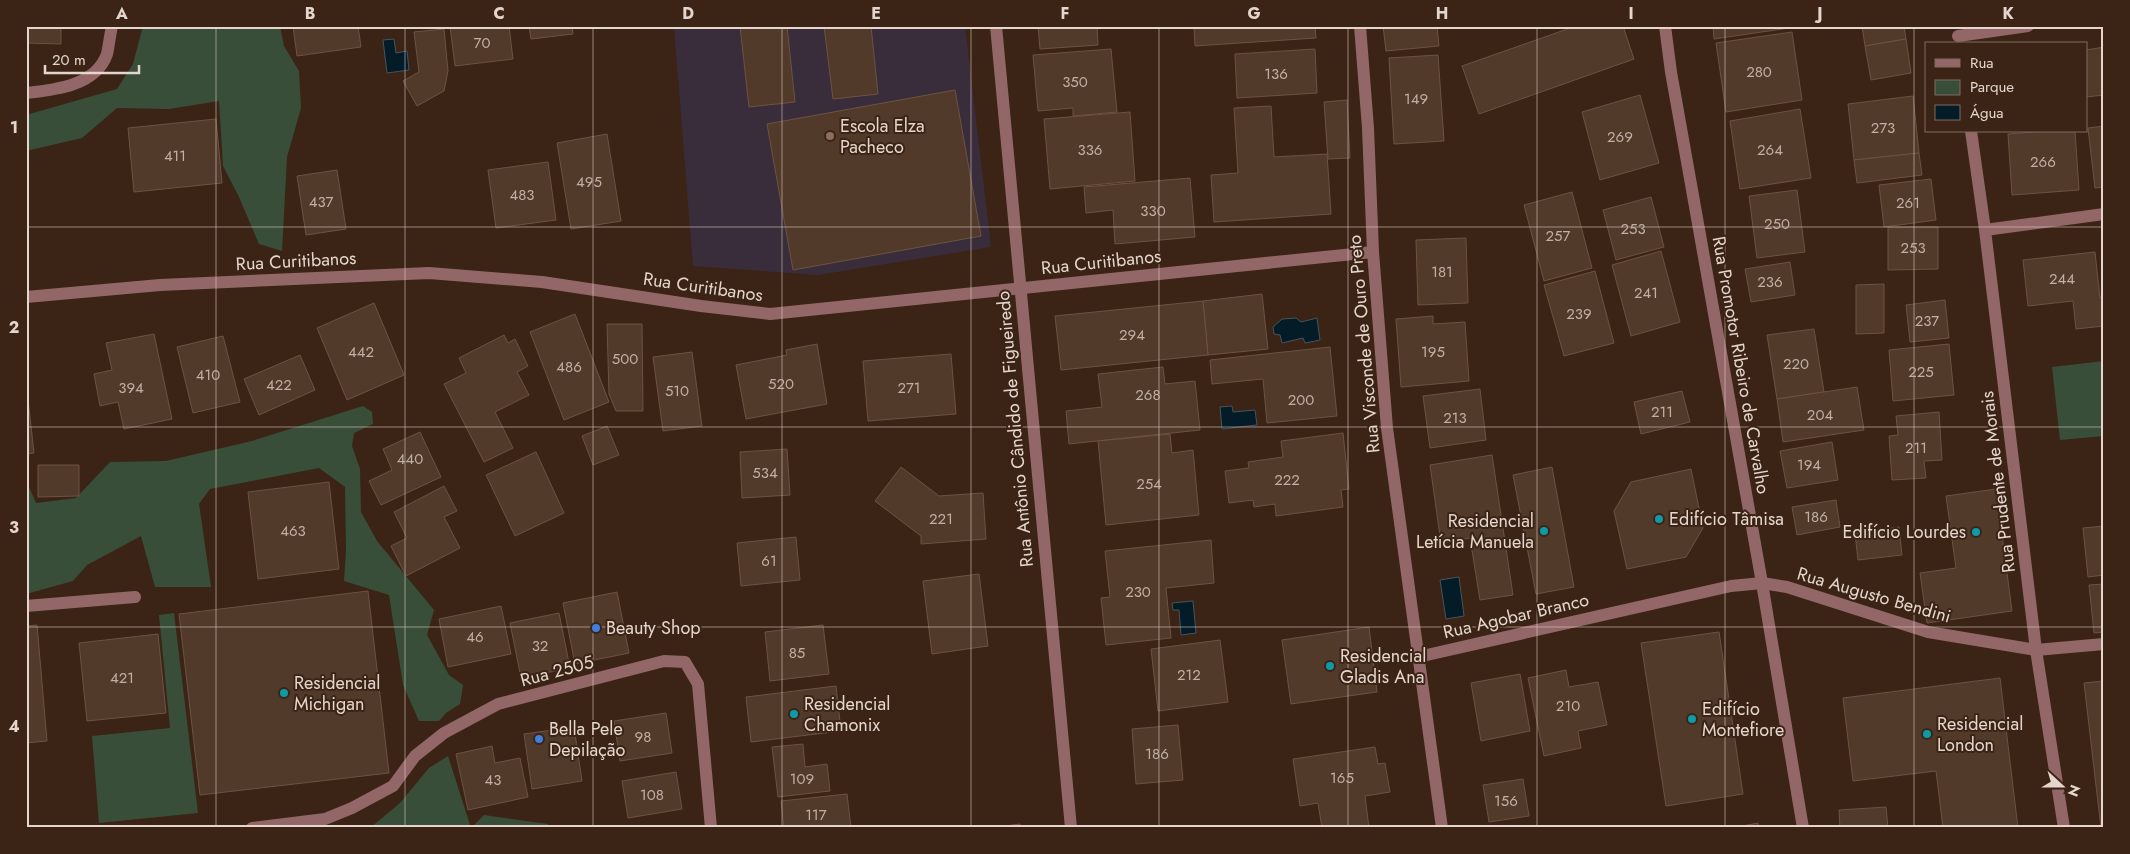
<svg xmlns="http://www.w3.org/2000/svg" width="2130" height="854" font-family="Jost,sans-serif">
	<rect width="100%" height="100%" fill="#3b2416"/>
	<polygon fill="#3a2d3b" points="674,26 965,26 991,247 818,275 693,266"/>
	<g fill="#394e38">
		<polygon points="143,26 280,26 284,46 299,71 301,108 287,157 282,251 259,244 239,197 223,166 219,101 169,109 117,108 82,138 26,151 26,115 117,89 133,64"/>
		<polygon points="2104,361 2104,436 2060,440 2052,367"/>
		<polygon points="363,406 372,412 373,424 354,433 352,446 360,469 361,512 377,541 434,610 427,635 449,675 463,685 460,704 446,713 439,721 419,721 403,685 389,595 344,581 346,551 345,487 319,468 210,489 199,504 211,587 155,587 141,536 87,565 73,581 26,594 26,480 36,503 76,498 110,462 166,461 252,441"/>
		<polygon points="174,613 198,813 99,823 92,736 170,728 159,615"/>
		<polygon points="448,756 471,828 484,815 548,824 549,828 370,828 400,803 429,768"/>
	</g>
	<g fill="#031c28" stroke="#47545a">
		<polygon points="394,39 396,53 407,51 409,70 387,73 383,40"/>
		<polygon points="1296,318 1301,322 1317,318 1320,340 1305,343 1303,338 1282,343 1280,335 1274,334 1273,327 1282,319"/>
		<polygon points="1232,406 1233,412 1255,410 1257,425 1222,429 1220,407"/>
		<polygon points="1459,577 1464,616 1446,619 1440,580"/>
		<polygon points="1193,601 1196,633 1181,635 1179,610 1173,610 1172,603"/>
	</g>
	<g fill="#523a2b" stroke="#6c5242">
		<polygon points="26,26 61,26 61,44 26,43"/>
		<polygon points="293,26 358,26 361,47 297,56"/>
		<polygon points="450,26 509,26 513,59 455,66"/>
		<polygon points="529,26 572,26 573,34 531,39"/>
		<polygon points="740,26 787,26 795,102 749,107"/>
		<polygon points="824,26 871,26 878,94 833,99"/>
		<polygon points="1038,26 1097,26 1098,45 1040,49"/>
		<polygon points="1194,26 1315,26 1316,38 1195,46"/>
		<polygon points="1383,26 1437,26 1439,46 1386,51"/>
		<polygon points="1576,26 1623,26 1634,59 1479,114 1462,66"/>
		<polygon points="1713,26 1796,26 1796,27 1714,39"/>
		<polygon points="1862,26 1904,26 1906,39 1865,46"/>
		<polygon points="444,29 448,71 444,91 417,106 403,81 419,72 414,32"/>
		<polygon points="1792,32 1802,100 1726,112 1716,43"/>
		<polygon points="1906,39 1911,73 1871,80 1865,46"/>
		<polygon points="2104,47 2104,95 2086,97 2086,50"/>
		<polygon points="1111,49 1117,112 1073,116 1073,108 1038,111 1033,55"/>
		<polygon points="1315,49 1317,93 1237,98 1235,54"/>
		<polygon points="1438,55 1444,141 1394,144 1389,58"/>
		<polygon points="955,90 981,236 793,270 767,124"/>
		<polygon points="1640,95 1659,163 1600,180 1582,112"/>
		<polygon points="1913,96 1919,153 1854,160 1848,104"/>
		<polygon points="1347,100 1350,158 1328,159 1324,102"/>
		<polygon points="1271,106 1274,157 1327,154 1331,214 1214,222 1211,175 1238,173 1234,108"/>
		<polygon points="1800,109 1811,178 1740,189 1730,121"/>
		<polygon points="1130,112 1135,181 1050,189 1044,119"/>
		<polygon points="216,119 222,183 134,192 128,128"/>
		<polygon points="2104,126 2104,187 2095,188 2088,128"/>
		<polygon points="2047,131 2075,131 2079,190 2012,195 2008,134"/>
		<polygon points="607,134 621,221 571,229 557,143"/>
		<polygon points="1919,153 1922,175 1857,183 1854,160"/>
		<polygon points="548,162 556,220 496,228 488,170"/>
		<polygon points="337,170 346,229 306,235 297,176"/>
		<polygon points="1190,178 1195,237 1115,244 1113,210 1086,213 1084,187"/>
		<polygon points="1931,179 1936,220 1884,227 1879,185"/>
		<polygon points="1797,190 1805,252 1757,258 1749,196"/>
		<polygon points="1572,192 1592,268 1544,281 1524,205"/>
		<polygon points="1651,197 1664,247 1616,260 1603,210"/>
		<polygon points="1888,227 1938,227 1938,269 1888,270"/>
		<polygon points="1466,238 1468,303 1418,305 1416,240"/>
		<polygon points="1661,251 1680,322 1631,336 1612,265"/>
		<polygon points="2095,252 2100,298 2104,297 2104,326 2076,329 2073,301 2028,306 2023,260"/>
		<polygon points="1790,262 1795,295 1751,302 1745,269"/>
		<polygon points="1595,271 1614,343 1564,356 1544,285"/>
		<polygon points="1884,284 1884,333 1856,334 1856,285"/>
		<polygon points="1262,294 1268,349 1208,355 1203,301"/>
		<polygon points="1945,300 1949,338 1910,342 1906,305"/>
		<polygon points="1203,301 1208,355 1061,370 1055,316"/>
		<polygon points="374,303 404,375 347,400 317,328"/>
		<polygon points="575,314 609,402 564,420 530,332"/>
		<polygon points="1433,316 1433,324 1465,322 1469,381 1401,387 1396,319"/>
		<polygon points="607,324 642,324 643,411 616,411 609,394"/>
		<polygon points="1814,329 1824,392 1777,399 1767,335"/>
		<polygon points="154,334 172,419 124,429 118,402 100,406 94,374 112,370 106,343"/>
		<polygon points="504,335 508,343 515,339 528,366 517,372 529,395 495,412 513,448 484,462 444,384 466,373 459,358"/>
		<polygon points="223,336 240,402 193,413 177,347"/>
		<polygon points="817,344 827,404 746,419 736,365 787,355 786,350"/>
		<polygon points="1949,344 1954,395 1893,401 1889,350"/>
		<polygon points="1330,347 1337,416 1267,423 1263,379 1212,384 1210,360"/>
		<polygon points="692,352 702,426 663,431 653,357"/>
		<polygon points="951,354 956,414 868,421 863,361"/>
		<polygon points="300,355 315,390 259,415 244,379"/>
		<polygon points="1163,367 1165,384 1195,381 1200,430 1069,444 1066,411 1102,407 1098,374"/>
		<polygon points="26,381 34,453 26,454"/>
		<polygon points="1857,387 1864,430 1783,442 1777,399"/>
		<polygon points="1480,389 1486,440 1430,448 1423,396"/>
		<polygon points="1682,391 1690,422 1641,434 1634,402"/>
		<polygon points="1939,412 1942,460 1924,461 1926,478 1892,480 1889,436 1898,435 1896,416"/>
		<polygon points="607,426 619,455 593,465 582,436"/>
		<polygon points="420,432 441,477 381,505 369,481 392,470 383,449"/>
		<polygon points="1343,433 1349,489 1341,490 1343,507 1276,516 1275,504 1254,507 1253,500 1229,503 1225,471 1249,468 1248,462 1283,457 1281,441"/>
		<polygon points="1170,434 1172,453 1193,450 1199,515 1106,525 1098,441"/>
		<polygon points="1832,442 1838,480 1787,488 1780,451"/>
		<polygon points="787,449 790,495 742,498 740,452"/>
		<polygon points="536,452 564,513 515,536 486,475"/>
		<polygon points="1492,455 1513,595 1480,600 1470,538 1441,543 1430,465"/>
		<polygon points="38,465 79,465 79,496 38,497"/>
		<polygon points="901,467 939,496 983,493 986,539 921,544 921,536 875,501"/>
		<polygon points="1552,467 1574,587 1536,594 1513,475"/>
		<polygon points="1691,469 1703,528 1686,557 1627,569 1614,511 1631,482"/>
		<polygon points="329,482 339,569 258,579 248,492"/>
		<polygon points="444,486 457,511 444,517 460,548 406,576 391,546 407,538 394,512"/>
		<polygon points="1996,489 2012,611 1927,623 1920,573 1956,568 1946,496"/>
		<polygon points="1836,500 1840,527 1797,535 1792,507"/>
		<polygon points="2104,526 2104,575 2088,577 2083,528"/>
		<polygon points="1899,527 1902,555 1858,560 1855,533"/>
		<polygon points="796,537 800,580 741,586 737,543"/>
		<polygon points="1211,540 1214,583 1166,588 1171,638 1106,645 1101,598 1110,597 1105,551"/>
		<polygon points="979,574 988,646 932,654 923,581"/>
		<polygon points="2104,584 2104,632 2094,633 2089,585"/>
		<polygon points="368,591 389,773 200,795 179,614"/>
		<polygon points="617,592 629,653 575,664 563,603"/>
		<polygon points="501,606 511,654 448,667 439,619"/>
		<polygon points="559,613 570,668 521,678 510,623"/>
		<polygon points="37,625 47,741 26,743 26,626"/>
		<polygon points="823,625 829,674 770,681 765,632"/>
		<polygon points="1369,627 1377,692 1291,704 1282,640"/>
		<polygon points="1719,632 1743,794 1666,806 1641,643"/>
		<polygon points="158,634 166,713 87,721 79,643"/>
		<polygon points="1220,640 1228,702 1158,711 1151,649"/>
		<polygon points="1566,670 1569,687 1598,682 1607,725 1578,731 1581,748 1544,756 1528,678"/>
		<polygon points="1520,674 1530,731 1481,741 1471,683"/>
		<polygon points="2000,678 2018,828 1943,828 1936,771 1853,781 1843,698"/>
		<polygon points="2104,681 2104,828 2101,828 2084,683"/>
		<polygon points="836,686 841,731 751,742 746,697"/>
		<polygon points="666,713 672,753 620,761 614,721"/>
		<polygon points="1178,725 1183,780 1136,784 1132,729"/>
		<polygon points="574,727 582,781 532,789 524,734"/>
		<polygon points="803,744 805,767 827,764 830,791 778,797 772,747"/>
		<polygon points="492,746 495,763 520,758 528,797 468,810 456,754"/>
		<polygon points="1375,747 1378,764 1385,763 1390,792 1365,796 1369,828 1322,828 1318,803 1300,806 1293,759"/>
		<polygon points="676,772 682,809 628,818 622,781"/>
		<polygon points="1523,779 1529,816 1489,822 1483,785"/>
		<polygon points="847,794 851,828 784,828 781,801"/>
		<polygon points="1886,807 1888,828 1840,828 1839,810"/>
		<polygon points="1758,823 1759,828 1732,828"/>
		<polygon points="1020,824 1020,828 990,828"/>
	</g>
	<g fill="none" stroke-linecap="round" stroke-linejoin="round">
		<g stroke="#936768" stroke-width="12">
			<polyline points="996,26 1071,828"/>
			<polyline points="1360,26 1368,128 1373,252 1387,428 1442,828"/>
			<polyline points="1665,26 1671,72 1762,583 1803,828"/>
			<polyline points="1958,36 2028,26"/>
			<path d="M26,93C54,90 96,86 107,54C109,45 110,35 112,26"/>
			<polyline points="1971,131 1985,230 2036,650 2064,828"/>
			<polyline points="1985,230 2104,214"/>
			<polyline points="26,297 160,285 429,273 542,282 701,306 770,314 1373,252"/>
			<polyline points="26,606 135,597"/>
			<polyline points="1418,657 1731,586 1762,583 1787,587 1928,632 2036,650 2104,644"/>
			<polyline points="252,828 325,819 352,808 393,786 415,756 444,733 498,704 664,661 685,662 698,684 711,828"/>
		</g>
	</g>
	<path fill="none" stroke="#e5d6cd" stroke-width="1" stroke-opacity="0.55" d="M216,26V828M405,26V828M593,26V828M782,26V828M971,26V828M1159,26V828M1348,26V828M1537,26V828M1725,26V828M1914,26V828M26,227H2104M26,427H2104M26,627H2104"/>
	<circle fill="#8d6e63" stroke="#3b2416" stroke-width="2" cx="830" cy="136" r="5"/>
	<g fill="#0f9aa8" stroke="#3b2416" stroke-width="2">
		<circle cx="1659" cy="519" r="5"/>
		<circle cx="1544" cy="531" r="5"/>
		<circle cx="1976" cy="532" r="5"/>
		<circle cx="1330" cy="666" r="5"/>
		<circle cx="284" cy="693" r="5"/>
		<circle cx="794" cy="714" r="5"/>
		<circle cx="1692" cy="719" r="5"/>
		<circle cx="1927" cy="734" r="5"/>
	</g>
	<g fill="#3f7fe0" stroke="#3b2416" stroke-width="2">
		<circle cx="596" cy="628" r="5"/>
		<circle cx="539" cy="739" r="5"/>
	</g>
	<g text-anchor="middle" stroke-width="4" stroke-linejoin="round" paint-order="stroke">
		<g font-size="15" fill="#c0afa4">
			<text x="482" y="48">70</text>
			<text x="1759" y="77">280</text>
			<text x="1276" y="79">136</text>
			<text x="1075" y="87">350</text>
			<text x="1416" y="104">149</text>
			<text x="1883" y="133">273</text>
			<text x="1620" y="142">269</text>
			<text x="1090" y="155">336</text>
			<text x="1770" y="155">264</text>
			<text x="175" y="161">411</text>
			<text x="2043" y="167">266</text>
			<text x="589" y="187">495</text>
			<text x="522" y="200">483</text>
			<text x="321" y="207">437</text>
			<text x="1908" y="208">261</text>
			<text x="1153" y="216">330</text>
			<text x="1777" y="229">250</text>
			<text x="1633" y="234">253</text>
			<text x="1558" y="241">257</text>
			<text x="1913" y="253">253</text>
			<text x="1442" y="277">181</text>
			<text x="2062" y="284">244</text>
			<text x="1770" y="287">236</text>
			<text x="1646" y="298">241</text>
			<text x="1579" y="319">239</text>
			<text x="1927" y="326">237</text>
			<text x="1132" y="340">294</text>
			<text x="361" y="357">442</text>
			<text x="1433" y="357">195</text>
			<text x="625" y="364">500</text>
			<text x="1796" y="369">220</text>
			<text x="569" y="372">486</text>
			<text x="1921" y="377">225</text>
			<text x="208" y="380">410</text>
			<text x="781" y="389">520</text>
			<text x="279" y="390">422</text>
			<text x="131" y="393">394</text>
			<text x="909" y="393">271</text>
			<text x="677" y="396">510</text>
			<text x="1148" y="400">268</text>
			<text x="1301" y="405">200</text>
			<text x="1662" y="417">211</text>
			<text x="1820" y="420">204</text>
			<text x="1455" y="423">213</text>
			<text x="1916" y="453">211</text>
			<text x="410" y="464">440</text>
			<text x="1809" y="470">194</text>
			<text x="765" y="478">534</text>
			<text x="1287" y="485">222</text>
			<text x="1149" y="489">254</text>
			<text x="1816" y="522">186</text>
			<text x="941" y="524">221</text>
			<text x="293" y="536">463</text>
			<text x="769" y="566">61</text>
			<text x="1138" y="597">230</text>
			<text x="475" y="642">46</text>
			<text x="540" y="651">32</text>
			<text x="797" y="658">85</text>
			<text x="1189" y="680">212</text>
			<text x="122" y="683">421</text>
			<text x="1568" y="711">210</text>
			<text x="643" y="742">98</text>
			<text x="1157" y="759">186</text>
			<text x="1342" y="783">165</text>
			<text x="802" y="784">109</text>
			<text x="493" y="785">43</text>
			<text x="652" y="800">108</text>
			<text x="1506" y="806">156</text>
			<text x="816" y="820">117</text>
		</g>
		<g font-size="18" fill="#e5d6cd" stroke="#3b2416" text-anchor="start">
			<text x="840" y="132">Escola Elza<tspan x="840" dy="21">Pacheco</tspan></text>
			<text x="1669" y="525">Edifício Tâmisa</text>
			<text x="1534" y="527" text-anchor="end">Residencial<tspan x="1534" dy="21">Letícia Manuela</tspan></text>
			<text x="1966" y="538" text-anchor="end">Edifício Lourdes</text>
			<text x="606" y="634">Beauty Shop</text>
			<text x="1340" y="662">Residencial<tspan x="1340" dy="21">Gladis Ana</tspan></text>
			<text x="294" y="689">Residencial<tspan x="294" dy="21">Michigan</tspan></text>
			<text x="804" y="710">Residencial<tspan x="804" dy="21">Chamonix</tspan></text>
			<text x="1702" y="715">Edifício<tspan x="1702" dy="21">Montefiore</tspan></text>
			<text x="1937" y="730">Residencial<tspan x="1937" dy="21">London</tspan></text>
			<text x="549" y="735">Bella Pele<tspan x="549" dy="21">Depilação</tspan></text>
		</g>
		<g font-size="18" fill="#e5d6cd" stroke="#3b2416">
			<text transform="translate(296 261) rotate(-3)" y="6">Rua Curitibanos</text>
			<text transform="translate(1101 262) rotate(-6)" y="6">Rua Curitibanos</text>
			<text transform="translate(703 287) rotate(8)" y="6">Rua Curitibanos</text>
			<text transform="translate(1364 344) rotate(-95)" y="6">Rua Visconde de Ouro Preto</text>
			<text transform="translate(1741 365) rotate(80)" y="6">Rua Promotor Ribeiro de Carvalho</text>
			<text transform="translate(1015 429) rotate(-95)" y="6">Rua Antônio Cândido de Figueiredo</text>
			<text transform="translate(1998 482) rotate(-97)" y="6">Rua Prudente de Morais</text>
			<text transform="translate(1874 595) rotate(16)" y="6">Rua Augusto Bendini</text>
			<text transform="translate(1516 616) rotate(-13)" y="6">Rua Agobar Branco</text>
			<text transform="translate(557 671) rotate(-15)" y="6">Rua 2505</text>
		</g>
	</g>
	<rect width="2130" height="854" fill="none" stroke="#3b2416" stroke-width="55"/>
	<rect x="1925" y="42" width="162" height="90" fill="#3b2416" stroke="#7f6b5f"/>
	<rect x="1935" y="59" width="25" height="8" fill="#936768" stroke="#7f6b5f"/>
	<text x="1970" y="68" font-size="15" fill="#e5d6cd">Rua</text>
	<rect x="1935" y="80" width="25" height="15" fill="#394e38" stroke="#7f6b5f"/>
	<text x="1970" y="92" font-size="15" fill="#e5d6cd">Parque</text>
	<rect x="1935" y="105" width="25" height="15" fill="#031c28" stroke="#7f6b5f"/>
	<text x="1970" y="118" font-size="15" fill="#e5d6cd">Água</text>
	<g transform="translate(2062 786) rotate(111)" stroke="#3b2416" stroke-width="4" paint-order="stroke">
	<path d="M0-4L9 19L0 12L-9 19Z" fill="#e5d6cd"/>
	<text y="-8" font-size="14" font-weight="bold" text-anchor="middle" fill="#e5d6cd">N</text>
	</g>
	<path d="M45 65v8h94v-8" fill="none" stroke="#e5d6cd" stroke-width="2.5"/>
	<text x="52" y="65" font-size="15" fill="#e5d6cd" stroke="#3b2416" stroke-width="4" paint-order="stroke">20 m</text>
	<rect x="28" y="28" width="2074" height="798" fill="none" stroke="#e5d6cd" stroke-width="2"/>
	<g font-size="16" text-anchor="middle" font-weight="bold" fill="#e5d6cd">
		<text x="122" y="19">A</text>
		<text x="310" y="19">B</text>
		<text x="499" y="19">C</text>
		<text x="688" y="19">D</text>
		<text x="876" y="19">E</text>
		<text x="1065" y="19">F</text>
		<text x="1254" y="19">G</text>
		<text x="1442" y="19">H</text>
		<text x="1631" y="19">I</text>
		<text x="1820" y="19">J</text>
		<text x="2008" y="19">K</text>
		<text x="14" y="133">1</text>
		<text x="14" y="333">2</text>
		<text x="14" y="533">3</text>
		<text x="14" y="732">4</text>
	</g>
</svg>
